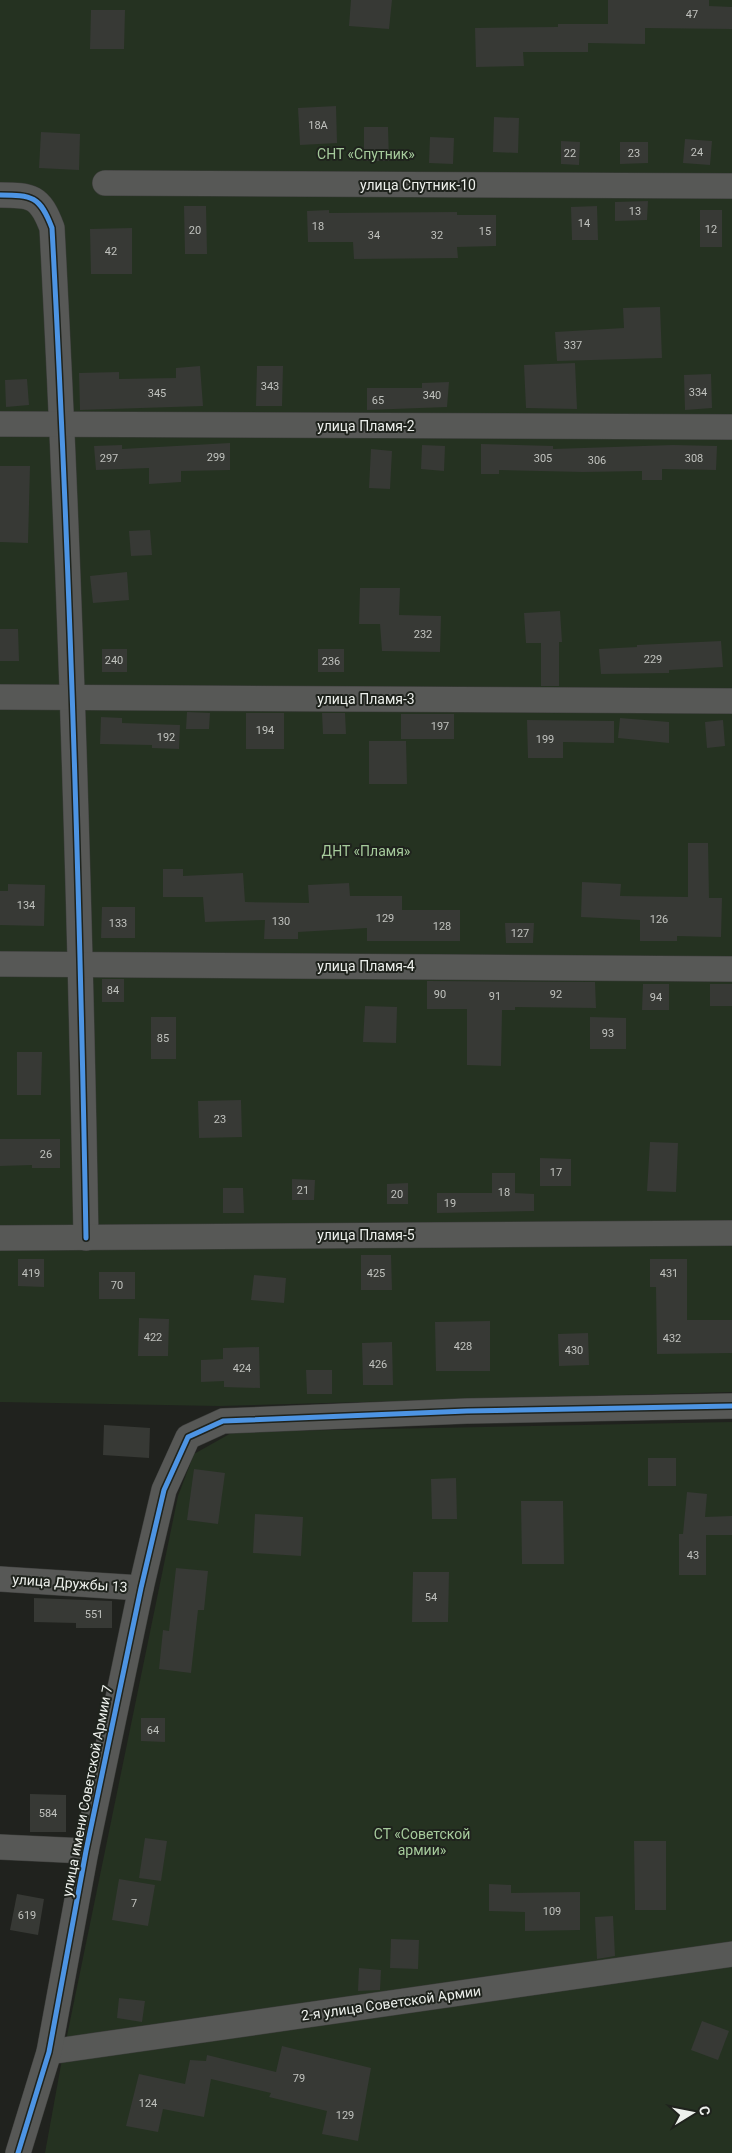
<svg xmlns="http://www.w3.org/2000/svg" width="732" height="2153" font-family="Roboto,sans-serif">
	<rect width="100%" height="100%" fill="#20221e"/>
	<g fill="#253221">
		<polygon points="0,0 732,0 732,1392 219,1406 0,1402"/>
		<polygon points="732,1422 732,2153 45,2153 61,2065 178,1496 194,1454 233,1432"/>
	</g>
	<g fill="#373935">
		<polygon points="351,0 392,0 389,29 349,26"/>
		<polygon points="608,0 709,0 709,6 732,7 732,29 645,28 645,44 588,43 588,52 523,52 524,66 476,67 475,28 558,27 558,24 608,24"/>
		<polygon points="91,10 125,10 124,49 90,49"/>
		<polygon points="336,106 337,143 300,145 298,108"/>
		<polygon points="494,117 519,118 518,153 493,152"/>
		<polygon points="364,127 388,127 389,161 364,161"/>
		<polygon points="41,132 80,134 79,170 39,168"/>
		<polygon points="430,137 454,138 453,164 429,163"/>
		<polygon points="685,139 712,141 710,165 683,163"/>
		<polygon points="561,141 580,142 579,165 561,164"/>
		<polygon points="620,142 648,142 648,163 620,164"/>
		<polygon points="648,201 647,220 615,221 615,202"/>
		<polygon points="184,206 206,206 207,254 185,254"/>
		<polygon points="597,206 598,240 572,240 571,207"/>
		<polygon points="329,210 329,213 457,212 457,215 496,215 496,246 457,247 458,258 354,259 353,242 308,242 307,211"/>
		<rect x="700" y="210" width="22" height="37"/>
		<polygon points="132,228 132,274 91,274 90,229"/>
		<polygon points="660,307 662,358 557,361 555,332 624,328 623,308"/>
		<polygon points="575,363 577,409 526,408 524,365"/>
		<polygon points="200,366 203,406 80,410 79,373 119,372 119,379 176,378 176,368"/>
		<polygon points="257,366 283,366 282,406 256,406"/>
		<polygon points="711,374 712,408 685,410 684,375"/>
		<polygon points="27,379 29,405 6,407 5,380"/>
		<polygon points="449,382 447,407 367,410 367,388 422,388 422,383"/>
		<polygon points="230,443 230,470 181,471 181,482 149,484 149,468 96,470 94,446 122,445 122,449"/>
		<polygon points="481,444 553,446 553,449 673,445 717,446 716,470 662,469 662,480 642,480 642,471 583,472 499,470 499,474 481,474"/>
		<polygon points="422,445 445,446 444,471 421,469"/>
		<polygon points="371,449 392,451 390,489 369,488"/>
		<polygon points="0,466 30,466 28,543 0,542"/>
		<polygon points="150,530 152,555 131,556 129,531"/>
		<polygon points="127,572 129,600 93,603 90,576"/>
		<polygon points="360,588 400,588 399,615 441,616 440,652 382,651 380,624 359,624"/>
		<polygon points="560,611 562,642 559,642 559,686 541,686 541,643 526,643 524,613"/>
		<polygon points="0,629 18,629 19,661 0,661"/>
		<polygon points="721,641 723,667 669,670 669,673 601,674 599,649 637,647 637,645"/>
		<rect x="102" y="649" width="25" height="23"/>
		<rect x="318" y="649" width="26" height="23"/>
		<polygon points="187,712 210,713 209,729 186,729"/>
		<rect x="246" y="713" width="38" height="36"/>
		<polygon points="322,713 345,713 346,734 323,734"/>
		<rect x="401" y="714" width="53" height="25"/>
		<polygon points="101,717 122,718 122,723 180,725 179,749 152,748 152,745 100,744"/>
		<polygon points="620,718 669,722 669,743 618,738"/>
		<polygon points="527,720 614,721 614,743 563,742 563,758 528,758"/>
		<polygon points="723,720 725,746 707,748 705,722"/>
		<polygon points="369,741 406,741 407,784 369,784"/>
		<polygon points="688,843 708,843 709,898 722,898 721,937 677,936 677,941 640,941 640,920 581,917 582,882 621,884 620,896 688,897"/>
		<polygon points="163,869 183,869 183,876 243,873 245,902 309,903 308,885 349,883 350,896 402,896 402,910 460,910 460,941 367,941 367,928 298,932 298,939 264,939 265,920 205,922 203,897 163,897"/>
		<polygon points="8,884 45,885 44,926 0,925 0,891 8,891"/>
		<polygon points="102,907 135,907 135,938 101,938"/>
		<polygon points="505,923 534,923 533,943 506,943"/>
		<rect x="102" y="979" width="22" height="23"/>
		<polygon points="427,981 595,982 596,1008 515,1007 515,1010 502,1010 501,1066 467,1065 467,1009 427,1009"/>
		<polygon points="643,984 669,984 669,1010 642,1010"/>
		<rect x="710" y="984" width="22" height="22"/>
		<polygon points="365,1006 397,1007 396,1043 363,1042"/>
		<rect x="151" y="1017" width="25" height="42"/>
		<polygon points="590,1017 626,1018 626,1049 590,1049"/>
		<polygon points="17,1052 42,1052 41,1095 17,1095"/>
		<polygon points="241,1100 242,1137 199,1138 198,1101"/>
		<polygon points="0,1139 60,1139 60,1168 32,1168 32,1165 0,1166"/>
		<polygon points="650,1142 678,1143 676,1192 647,1191"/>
		<polygon points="540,1158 571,1159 571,1186 540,1186"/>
		<polygon points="492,1173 515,1173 515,1193 534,1194 534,1211 437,1213 437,1193 492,1193"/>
		<polygon points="292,1179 315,1180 314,1200 292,1200"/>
		<polygon points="408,1183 408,1204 387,1204 387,1184"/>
		<polygon points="223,1188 243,1188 244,1213 223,1213"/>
		<polygon points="361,1255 391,1255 392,1290 361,1290"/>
		<polygon points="18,1259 44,1259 44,1287 18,1286"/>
		<polygon points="650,1259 687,1259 687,1320 732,1320 732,1353 657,1354 656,1287 650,1287"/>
		<rect x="99" y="1272" width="36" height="27"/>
		<polygon points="254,1275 286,1278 284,1303 251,1300"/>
		<polygon points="139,1318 169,1319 168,1356 138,1356"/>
		<polygon points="490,1321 490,1371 436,1371 435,1322"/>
		<polygon points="588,1333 589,1365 559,1366 558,1334"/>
		<polygon points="392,1342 393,1385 363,1385 362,1343"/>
		<polygon points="259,1347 260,1388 224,1387 224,1381 201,1382 201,1360 223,1359 223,1348"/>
		<polygon points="306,1370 332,1370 332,1394 307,1394"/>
		<polygon points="104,1425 150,1428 149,1458 103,1455"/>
		<rect x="648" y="1458" width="28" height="28"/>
		<polygon points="194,1469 225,1473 218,1524 187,1520"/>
		<polygon points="456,1478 457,1519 432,1519 431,1479"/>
		<polygon points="687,1492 707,1494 705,1517 732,1516 732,1535 706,1535 706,1575 679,1575 679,1534 683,1534"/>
		<polygon points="521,1501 563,1501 564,1564 522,1564"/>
		<polygon points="255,1514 303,1517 301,1556 253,1553"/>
		<polygon points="176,1568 208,1571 204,1610 198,1610 191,1673 159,1669 163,1630 169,1631"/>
		<polygon points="413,1572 449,1572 448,1622 412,1622"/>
		<polygon points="34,1598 112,1601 112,1628 76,1628 76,1623 34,1622"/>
		<polygon points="141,1718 165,1718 165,1742 141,1741"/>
		<polygon points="30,1794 66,1795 66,1832 30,1832"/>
		<polygon points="145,1838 167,1841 161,1881 139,1878"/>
		<polygon points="634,1841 666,1841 666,1910 635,1910"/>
		<polygon points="119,1879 155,1885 148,1926 112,1920"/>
		<polygon points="489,1884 511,1885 511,1893 580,1892 580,1930 525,1931 525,1912 489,1911"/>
		<polygon points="17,1894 44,1899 38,1935 10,1930"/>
		<polygon points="613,1916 615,1956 597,1959 595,1917"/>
		<polygon points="391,1939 419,1940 418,1969 390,1968"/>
		<polygon points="359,1968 381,1970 380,1990 358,1991"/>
		<polygon points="119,1998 145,2001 142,2022 117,2018"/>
		<polygon points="702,2021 729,2031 718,2060 691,2050"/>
		<polygon points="282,2046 371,2068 358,2141 322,2134 327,2111 269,2097 271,2093 211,2079 204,2117 163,2109 158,2132 126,2126 139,2074 185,2084 190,2060 206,2061 207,2055 276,2072"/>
	</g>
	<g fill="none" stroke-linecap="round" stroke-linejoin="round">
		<defs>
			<g id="minor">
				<polyline points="105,183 732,186"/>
				<path d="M0,195C32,195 40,196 52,228C70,564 80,901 86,1238"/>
				<polyline points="0,424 732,427"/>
				<polyline points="0,697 732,701"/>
				<polyline points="0,964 732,969"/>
				<polyline points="0,1238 732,1233"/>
				<polyline points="0,1579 141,1588"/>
				<polyline points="0,1847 86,1851"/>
				<polyline points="49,2052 732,1954"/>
				<polyline points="18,2153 49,2052 86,1851 141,1588 164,1490 188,1437 223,1421 467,1411 732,1406"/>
			</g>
		</defs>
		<use href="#minor" stroke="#3d3e3c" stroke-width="26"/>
		<use href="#minor" stroke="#575856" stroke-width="25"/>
		<defs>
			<g id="cycleway">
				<path d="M0,195C32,195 40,196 52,228C70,564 80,901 86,1238"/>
				<polyline points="18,2153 49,2052 86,1851 141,1588 164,1490 188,1437 223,1421 467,1411 732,1406"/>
			</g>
		</defs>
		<use href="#cycleway" stroke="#1f231d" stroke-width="8"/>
		<use href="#cycleway" stroke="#4d94e3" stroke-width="5"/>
	</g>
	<g text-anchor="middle" stroke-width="4" stroke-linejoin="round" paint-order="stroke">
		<g font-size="11" fill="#c0c2be">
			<text x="692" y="18">47</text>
			<text x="318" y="129">18А</text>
			<text x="697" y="156">24</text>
			<text x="570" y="157">22</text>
			<text x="634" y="157">23</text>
			<text x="635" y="215">13</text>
			<text x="584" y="227">14</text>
			<text x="318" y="230">18</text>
			<text x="711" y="233">12</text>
			<text x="195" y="234">20</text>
			<text x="485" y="235">15</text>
			<text x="374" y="239">34</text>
			<text x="437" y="239">32</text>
			<text x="111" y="255">42</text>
			<text x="573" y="349">337</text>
			<text x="270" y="390">343</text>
			<text x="698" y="396">334</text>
			<text x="157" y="397">345</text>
			<text x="432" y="399">340</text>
			<text x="378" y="404">65</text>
			<text x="216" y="461">299</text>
			<text x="109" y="462">297</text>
			<text x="543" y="462">305</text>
			<text x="694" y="462">308</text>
			<text x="597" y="464">306</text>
			<text x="423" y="638">232</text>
			<text x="653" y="663">229</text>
			<text x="114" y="664">240</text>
			<text x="331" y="665">236</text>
			<text x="440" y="730">197</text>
			<text x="265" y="734">194</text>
			<text x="166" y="741">192</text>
			<text x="545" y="743">199</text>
			<text x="26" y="909">134</text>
			<text x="385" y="922">129</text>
			<text x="659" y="923">126</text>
			<text x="281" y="925">130</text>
			<text x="118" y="927">133</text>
			<text x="442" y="930">128</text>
			<text x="520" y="937">127</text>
			<text x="113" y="994">84</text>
			<text x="440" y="998">90</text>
			<text x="556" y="998">92</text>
			<text x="495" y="1000">91</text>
			<text x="656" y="1001">94</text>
			<text x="608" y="1037">93</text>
			<text x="163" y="1042">85</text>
			<text x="220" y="1123">23</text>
			<text x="46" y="1158">26</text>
			<text x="556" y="1176">17</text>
			<text x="303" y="1194">21</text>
			<text x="504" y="1196">18</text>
			<text x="397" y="1198">20</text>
			<text x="450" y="1207">19</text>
			<text x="31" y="1277">419</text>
			<text x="376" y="1277">425</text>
			<text x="669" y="1277">431</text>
			<text x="117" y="1289">70</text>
			<text x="153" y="1341">422</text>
			<text x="672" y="1342">432</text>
			<text x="463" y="1350">428</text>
			<text x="574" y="1354">430</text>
			<text x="378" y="1368">426</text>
			<text x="242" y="1372">424</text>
			<text x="693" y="1559">43</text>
			<text x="431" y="1601">54</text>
			<text x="94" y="1618">551</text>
			<text x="153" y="1734">64</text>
			<text x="48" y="1817">584</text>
			<text x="134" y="1907">7</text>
			<text x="552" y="1915">109</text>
			<text x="27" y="1919">619</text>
			<text x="299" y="2082">79</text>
			<text x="148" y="2107">124</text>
			<text x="345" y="2119">129</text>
		</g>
		<g font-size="14" fill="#a6cb9c" stroke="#1f231d">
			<text x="366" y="159">СНТ «Спутник»</text>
			<text x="366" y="856">ДНТ «Пламя»</text>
			<text x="422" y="1839">СТ «Советской<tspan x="422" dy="16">армии»</tspan></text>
		</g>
		<g font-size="14" fill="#edf0ec" stroke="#1f231d">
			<text x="418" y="190">улица Спутник-10</text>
			<text x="366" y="431">улица Пламя-2</text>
			<text x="366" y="704">улица Пламя-3</text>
			<text x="366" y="971">улица Пламя-4</text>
			<text x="366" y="1240">улица Пламя-5</text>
			<text transform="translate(70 1583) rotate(4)" y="5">улица Дружбы 13</text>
			<text transform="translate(87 1791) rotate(-79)" y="5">улица имени Советской Армии 7</text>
			<text transform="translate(391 2003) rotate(-8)" y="5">2-я улица Советской Армии</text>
		</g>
	</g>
	<g transform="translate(692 2113) rotate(80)" stroke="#1f231d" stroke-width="4" paint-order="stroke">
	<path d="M0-4L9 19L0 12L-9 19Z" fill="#edf0ec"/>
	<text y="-8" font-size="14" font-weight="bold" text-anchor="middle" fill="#edf0ec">С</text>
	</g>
</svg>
